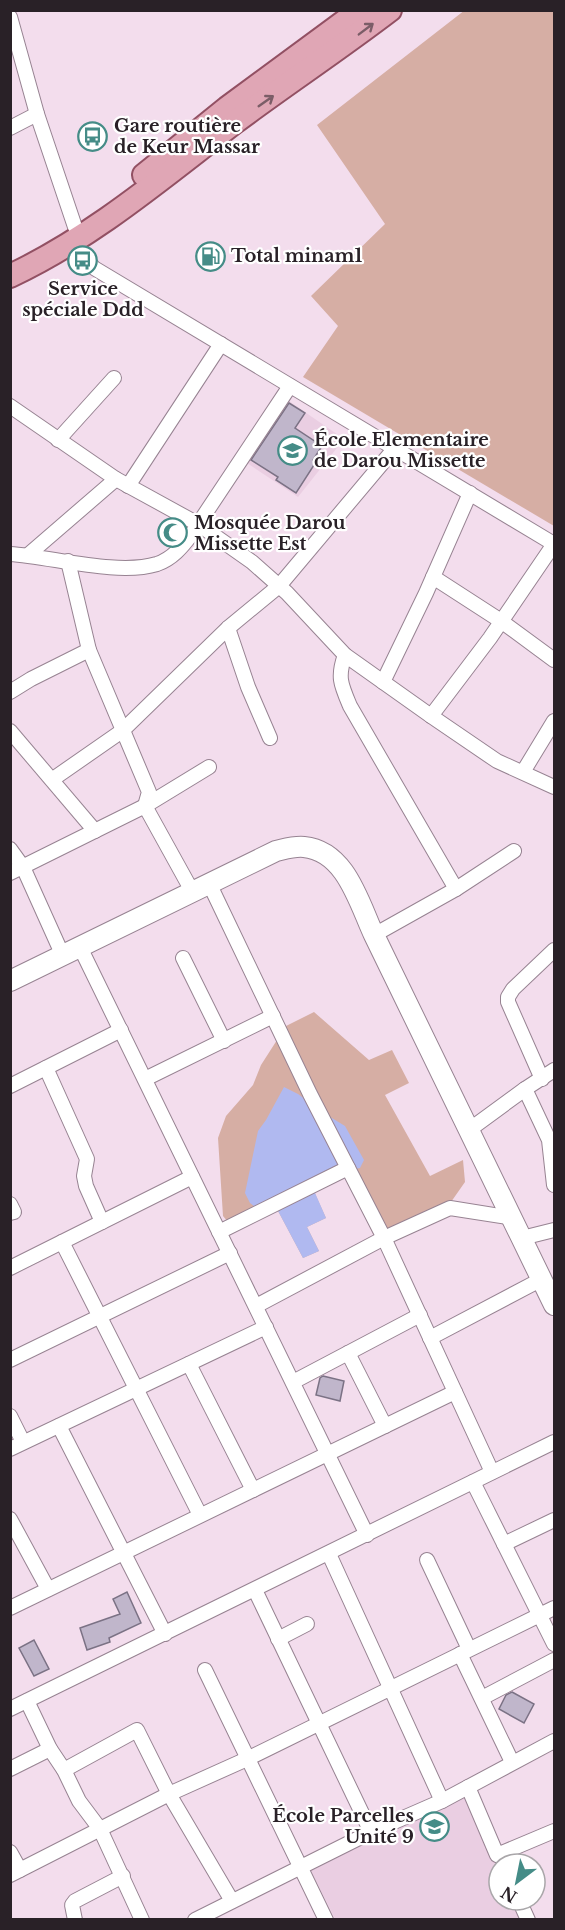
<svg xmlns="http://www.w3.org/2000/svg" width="565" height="1930" font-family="'Libre Baskerville',serif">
	<rect width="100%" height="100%" fill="#f3dded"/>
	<g fill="#eacee2">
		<polygon points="286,399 344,439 298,497 244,461"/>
		<polygon points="464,1788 502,1864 499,1864 499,1900 520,1900 528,1920 335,1919 308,1865"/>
	</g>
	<g fill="#d6aea4">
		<polygon points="465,10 554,11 554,526 303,377 338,326 311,296 385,224 317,125"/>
		<polygon points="314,1012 369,1060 392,1050 409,1083 385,1095 430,1176 463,1160 465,1182 451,1202 374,1236 344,1171 312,1187 326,1218 307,1227 319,1251 303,1258 277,1209 233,1228 223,1216 218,1138 226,1116 253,1085 261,1065 286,1026"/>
	</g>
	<polygon fill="#b0b9f0" points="284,1087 298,1094 322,1112 345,1126 364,1160 360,1168 344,1171 312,1186 326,1218 307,1227 319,1251 303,1258 277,1209 264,1214 250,1203 245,1193 258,1131 266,1120"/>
	<g fill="#c0b6cb" stroke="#7b7285" stroke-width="1.5">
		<polygon points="289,403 305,413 295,428 322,446 313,460 316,462 296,493 276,480 278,477 251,460"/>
		<polygon points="164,523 184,529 174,542 160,537"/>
		<polygon points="323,1376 344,1381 340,1401 316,1395 320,1378"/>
		<polygon points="127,1592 141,1623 109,1638 110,1642 87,1650 80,1628 120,1614 113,1599"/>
		<polygon points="34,1640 49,1669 34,1676 19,1648"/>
		<polygon points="512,1692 534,1704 524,1723 499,1709 506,1695"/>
	</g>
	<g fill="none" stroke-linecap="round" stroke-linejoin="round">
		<defs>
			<g id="street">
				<polyline points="10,17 37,114 75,227"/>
				<polyline points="10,128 37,114"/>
				<polyline points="72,243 94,268 554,544 490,638 431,716"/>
				<polyline points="10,406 116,479 198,524 252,562 287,593 345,655 431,716 497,761 554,787"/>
				<polyline points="58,440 114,378"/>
				<polyline points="128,486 221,344"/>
				<path d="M10,554C53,557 118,576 157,564C172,559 182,547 191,535L290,386"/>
				<polyline points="28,555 116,479"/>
				<polyline points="68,561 89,650 149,792 145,806 192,891"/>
				<polyline points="433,577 501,621 554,660"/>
				<polyline points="228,628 248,687 270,738"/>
				<path d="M345,655C337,677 341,685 350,706L456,889"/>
				<polyline points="383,682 426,593 470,493"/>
				<polyline points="10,692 31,679 89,650"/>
				<polyline points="10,731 95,831"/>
				<polyline points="523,772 554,721"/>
				<polyline points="53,779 122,731 228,628 279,586 395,448"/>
				<polyline points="10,849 23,867 63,956"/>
				<polyline points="10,873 145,806 209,767"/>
				<polyline points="209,883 310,1094 384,1238 492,1472"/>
				<polyline points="374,935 456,889 514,851"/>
				<polyline points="80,947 367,1535"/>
				<polyline points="183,958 224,1041"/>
				<polyline points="46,1068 87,1159 84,1176 86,1186 102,1222"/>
				<polyline points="145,1079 273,1016"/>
				<polyline points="542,1079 508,1002 508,997 513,989 554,950"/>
				<polyline points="10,1086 121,1030"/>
				<polyline points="525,1089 549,1140 554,1185"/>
				<polyline points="469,1130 525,1089 554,1070"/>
				<polyline points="10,1204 14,1212 10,1213"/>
				<polyline points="219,1232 348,1168"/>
				<polyline points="522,1238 554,1230"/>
				<polyline points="62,1242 200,1515"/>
				<polyline points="10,1268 192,1177"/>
				<polyline points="256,1306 384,1238 450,1208 513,1218"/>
				<polyline points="430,1338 542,1279"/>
				<polyline points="348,1353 385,1426"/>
				<polyline points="10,1360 230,1253"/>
				<polyline points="189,1364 253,1490"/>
				<polyline points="293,1382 420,1315"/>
				<polyline points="10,1416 23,1442"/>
				<polyline points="59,1426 165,1634"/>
				<polyline points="10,1449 266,1327"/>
				<polyline points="473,1482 554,1644"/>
				<polyline points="10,1519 48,1589"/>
				<polyline points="504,1544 554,1520"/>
				<polyline points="329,1554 442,1801"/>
				<polyline points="427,1560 469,1649"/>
				<polyline points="255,1590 371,1832"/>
				<polyline points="10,1608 455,1392"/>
				<polyline points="278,1639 307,1624"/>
				<polyline points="460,1654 512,1762"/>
				<polyline points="205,1670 326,1920"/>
				<polyline points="482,1698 554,1660"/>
				<polyline points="27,1701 50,1749 64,1770 79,1801 100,1829 142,1920"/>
				<polyline points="10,1709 554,1442"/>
				<polyline points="10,1769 50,1749"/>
				<polyline points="64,1770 137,1730 169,1794 232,1901"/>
				<polyline points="468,1787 497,1855 554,1831"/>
				<polyline points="10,1852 20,1870"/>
				<polyline points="10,1875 169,1794 247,1759 554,1608"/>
				<polyline points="519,1900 528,1920"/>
				<polyline points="75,1920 72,1905 75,1901 123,1876"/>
				<polyline points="195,1920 371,1832 442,1801 554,1741"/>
			</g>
			<path id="secondary" d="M10,981L276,851C285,849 294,846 304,847C346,851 359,903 374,935L554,1305"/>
			<g id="primary">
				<polyline points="144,175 227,108 360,10"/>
				<path d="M10,276C93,237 163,177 235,122C286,84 339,49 390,10"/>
			</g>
		</defs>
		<use href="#street" stroke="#978392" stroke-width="16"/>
		<use href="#secondary" stroke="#978392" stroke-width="22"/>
		<use href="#primary" stroke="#925063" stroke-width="26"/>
		<use href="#street" stroke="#fff" stroke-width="14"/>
		<use href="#secondary" stroke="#fff" stroke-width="20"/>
		<use href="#primary" stroke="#e0a6b5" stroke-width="22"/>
	</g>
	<defs><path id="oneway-shaft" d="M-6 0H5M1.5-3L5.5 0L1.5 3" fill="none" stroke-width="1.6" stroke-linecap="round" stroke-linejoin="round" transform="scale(1.5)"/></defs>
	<g stroke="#7b5d67">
		<use href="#oneway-shaft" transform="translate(366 29) rotate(-37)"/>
		<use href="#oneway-shaft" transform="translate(266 101) rotate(-35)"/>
	</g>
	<defs>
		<symbol id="bus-ring" viewBox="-11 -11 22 22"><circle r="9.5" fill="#fff" stroke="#458c87" stroke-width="1.5"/><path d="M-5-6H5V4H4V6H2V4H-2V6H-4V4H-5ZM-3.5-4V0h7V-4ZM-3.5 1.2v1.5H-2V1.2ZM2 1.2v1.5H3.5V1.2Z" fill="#458c87"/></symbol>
		<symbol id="fuel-ring" viewBox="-11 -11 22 22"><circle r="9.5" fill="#fff" stroke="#458c87" stroke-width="1.5"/><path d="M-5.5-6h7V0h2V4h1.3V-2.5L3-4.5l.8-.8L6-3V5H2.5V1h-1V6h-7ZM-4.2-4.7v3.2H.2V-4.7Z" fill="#458c87"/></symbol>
		<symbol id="school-ring" viewBox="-11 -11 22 22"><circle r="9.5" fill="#fff" stroke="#458c87" stroke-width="1.5"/><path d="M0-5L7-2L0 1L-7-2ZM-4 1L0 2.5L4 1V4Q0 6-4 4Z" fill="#458c87"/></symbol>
		<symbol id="mosque-ring" viewBox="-11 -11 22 22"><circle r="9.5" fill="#fff" stroke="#458c87" stroke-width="1.5"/><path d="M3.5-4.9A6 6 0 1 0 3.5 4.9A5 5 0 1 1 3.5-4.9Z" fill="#458c87"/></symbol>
	</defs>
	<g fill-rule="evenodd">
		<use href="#bus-ring" x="76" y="120" width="33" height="33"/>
		<use href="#fuel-ring" x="194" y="240" width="33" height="33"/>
		<use href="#bus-ring" x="66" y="244" width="33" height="33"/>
		<use href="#school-ring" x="276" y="434" width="33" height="33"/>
		<use href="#mosque-ring" x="156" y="516" width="33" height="33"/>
		<use href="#school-ring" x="418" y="1810" width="33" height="33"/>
	</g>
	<g text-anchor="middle" stroke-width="4.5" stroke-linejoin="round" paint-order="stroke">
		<g font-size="18" font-weight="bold" fill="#292127" stroke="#fff" text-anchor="start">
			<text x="114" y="132">Gare routière<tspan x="114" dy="21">de Keur Massar</tspan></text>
			<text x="231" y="262">Total minam1</text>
			<text x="83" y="295" text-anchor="middle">Service<tspan x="83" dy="21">spéciale Ddd</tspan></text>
			<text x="314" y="446">École Elementaire<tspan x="314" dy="21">de Darou Missette</tspan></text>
			<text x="194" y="529">Mosquée Darou<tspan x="194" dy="21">Missette Est</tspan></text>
			<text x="414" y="1822" text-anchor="end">École Parcelles<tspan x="414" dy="21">Unité 9</tspan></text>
		</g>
	</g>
	<rect width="565" height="1930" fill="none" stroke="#292127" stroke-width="24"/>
	<g transform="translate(517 1882) rotate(212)"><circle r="28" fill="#ffffff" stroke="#a9a6a9" stroke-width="1.5"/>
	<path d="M0-4.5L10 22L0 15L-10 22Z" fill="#458c87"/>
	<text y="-9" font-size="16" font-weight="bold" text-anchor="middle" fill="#292127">N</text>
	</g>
</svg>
